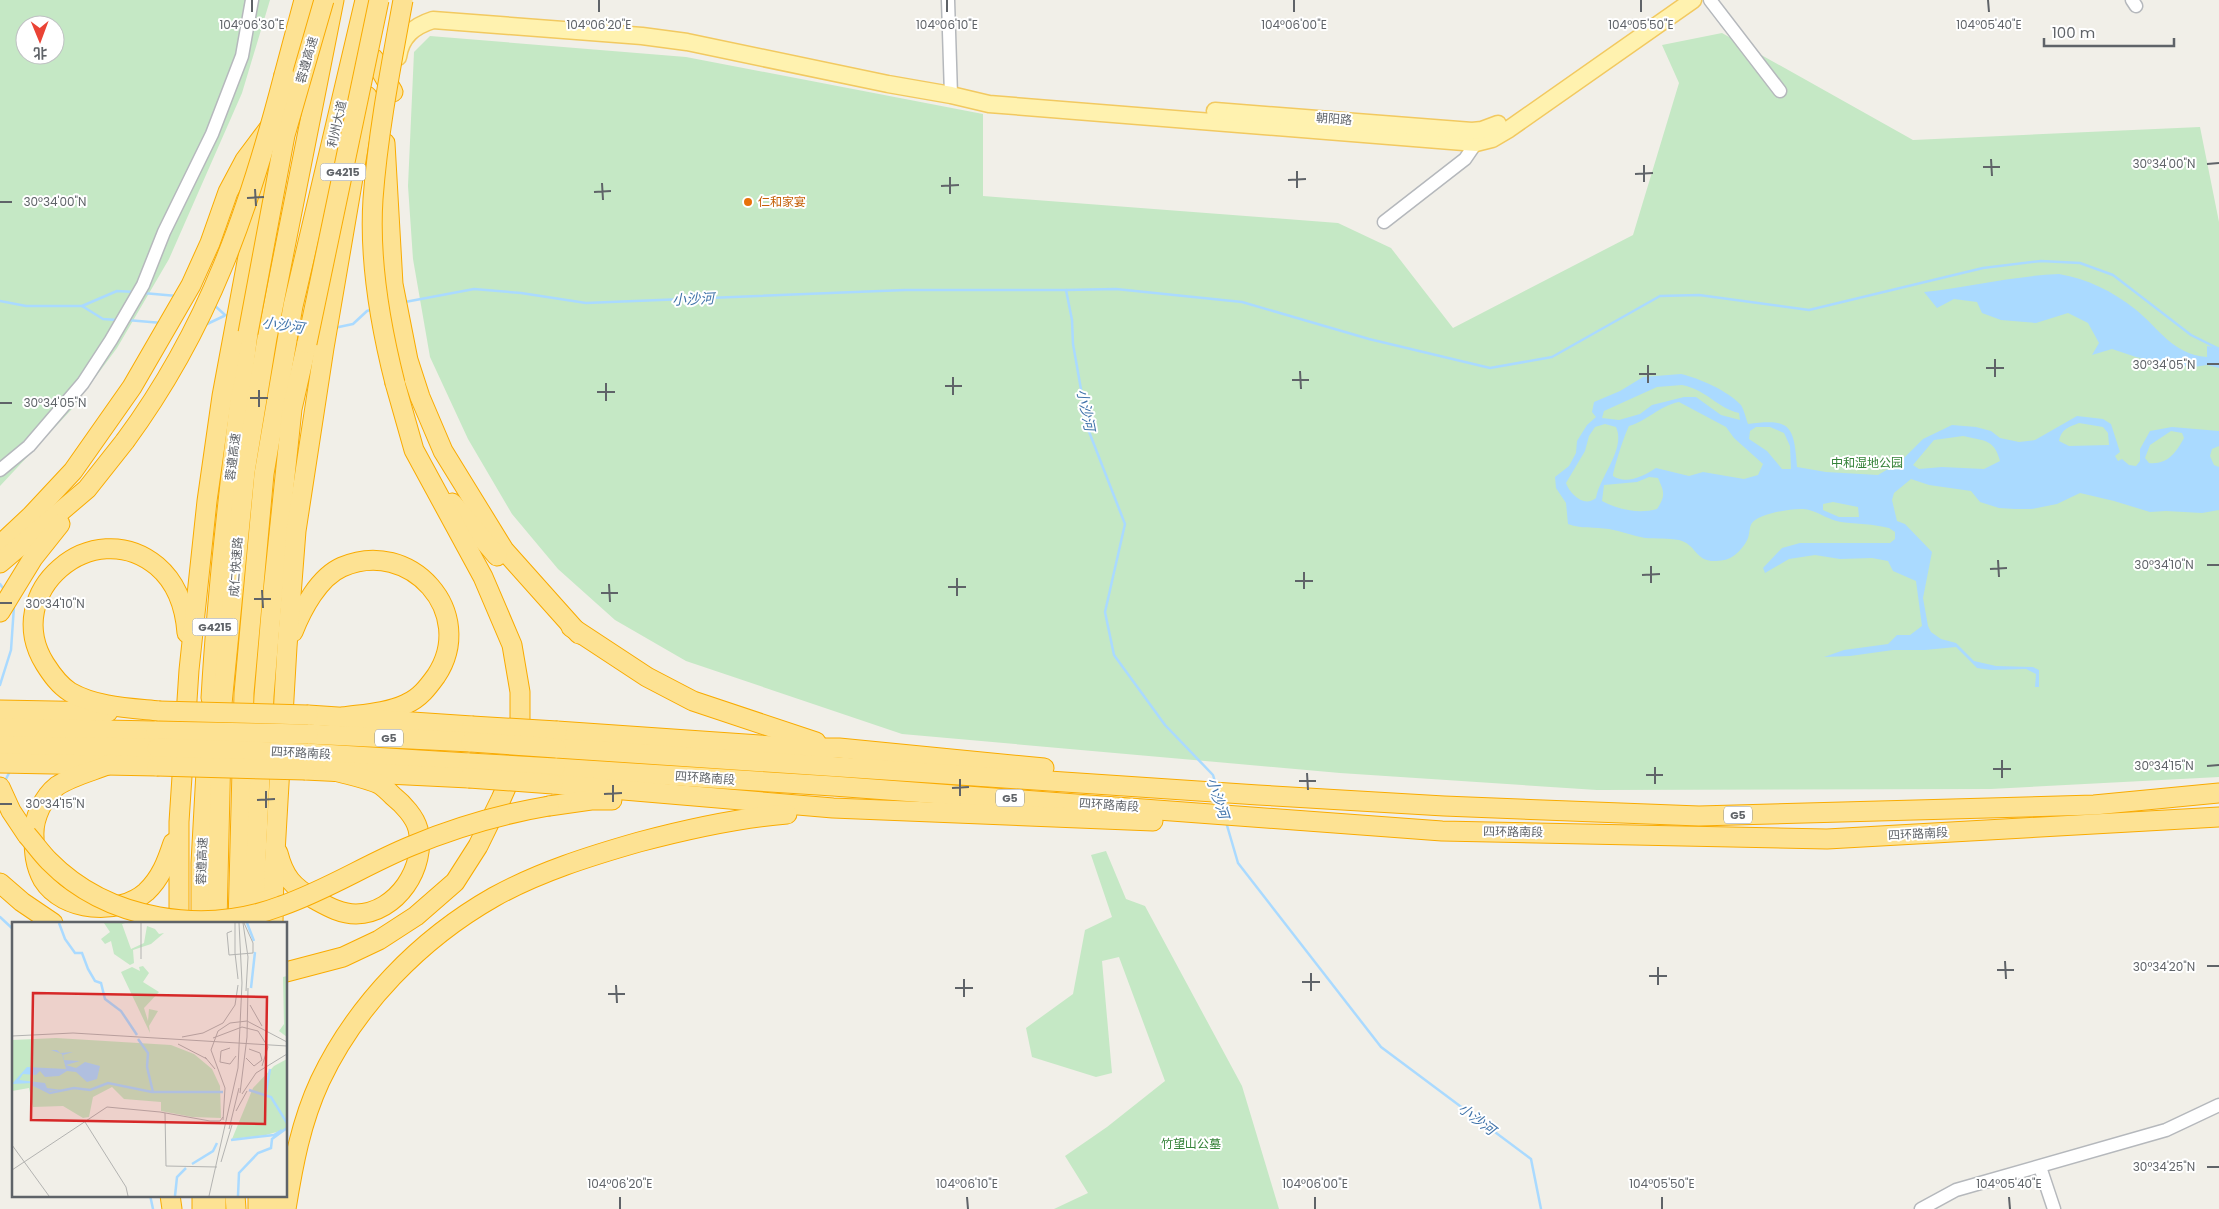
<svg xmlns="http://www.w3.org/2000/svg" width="2219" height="1209" font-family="Poppins,'Noto Sans SC',sans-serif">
	<rect width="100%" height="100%" fill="#f1efe8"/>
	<g fill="#c5e8c5" fill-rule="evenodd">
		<path d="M0,0H270L242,93L169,259L117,348L71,410L0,486ZM25,25H55V55H25Z"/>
		<polygon points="1722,33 1913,140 2200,127 2219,222 2219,777 1991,789 1597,790 1340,773 902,734 686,661 615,620 558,569 512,514 468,439 430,357 413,259 408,186 414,52 430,36 686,57 983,114 983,196 1338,223 1391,248 1453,328 1633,235 1679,83 1662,45"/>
		<polygon points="1106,851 1126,899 1145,906 1242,1086 1279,1209 1054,1209 1088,1193 1065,1156 1107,1127 1165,1081 1119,957 1102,961 1112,1073 1096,1077 1032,1057 1026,1028 1073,994 1085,930 1112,917 1091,855"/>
	</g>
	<g fill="#aadaff" fill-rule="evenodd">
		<path d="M2059,274C2088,279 2112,291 2135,309C2160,329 2172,354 2207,357V346L2219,348V368L2207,365L2194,367L2169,364L2136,357L2112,349L2092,355L2099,343L2088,323L2068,313L2036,323L2001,320L1982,313L1977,302L1954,299L1937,308L1924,292C1969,287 2013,276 2059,274Z"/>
		<path d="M1681,374C1699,378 1728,391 1741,405C1744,410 1746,418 1748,424C1791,418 1794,426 1797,467L1826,472L1878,475L1900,462L1923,439L1952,425L1976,427L1991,431L2000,438L2019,442L2035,440L2077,416L2103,419L2111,424L2120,452L2115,456L2118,461L2122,459L2129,465L2136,466L2140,461V449L2150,431L2172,427L2219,431V446L2212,449L2210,456L2214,465L2219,467V510L2202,513L2166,511L2150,512L2114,501L2080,493L2057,504L2032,509H2015L1999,508L1980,502L1971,491L1929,485L1911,479L1894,493L1892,500L1897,521L1905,524L1932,552L1923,598L1928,626L1931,632L1941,639L1956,643L1974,661L1996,666L2033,667L2039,670V687H2035L2036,674L2026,669L1991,670L1977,668L1956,647L1925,650H1893L1850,656L1824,657L1844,650L1888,644L1897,635H1910L1922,626L1916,581L1893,571L1888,561L1872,558L1840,559L1815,555L1789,559L1765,573L1763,568L1782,548L1800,543H1890L1895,539V532L1889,528C1873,524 1857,524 1841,522C1829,520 1820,513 1809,510C1798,506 1758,514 1752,523C1749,527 1750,533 1748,538C1745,546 1734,559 1724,560C1694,566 1699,545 1679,540C1668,538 1657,539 1645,538C1633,536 1621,531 1609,529C1595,527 1580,529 1568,524L1566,503L1556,488L1555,477L1569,466L1576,453L1577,441L1587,425L1596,417L1592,412L1594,402L1620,391L1643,377ZM1682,385C1707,390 1717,408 1739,413L1740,420L1721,415L1696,397H1684L1652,405L1640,414L1619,420L1602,418L1604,411L1657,387ZM1679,402L1726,427L1734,438L1763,464L1758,475L1744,479L1703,472L1689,476L1656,468C1644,476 1626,485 1613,476C1613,470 1625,433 1629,426C1647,421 1659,406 1679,402ZM2079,423L2103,427L2108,433L2109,445L2069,446L2059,441C2061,429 2069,427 2079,423ZM1605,424L1616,427C1626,449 1600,476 1596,498C1584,508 1570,494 1566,483L1585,451L1589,436L1595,427ZM1756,427H1770L1784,433L1790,446L1791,469H1782L1767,451L1749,439L1750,431ZM2171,431L2182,433L2184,438C2176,453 2167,465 2149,463L2145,458L2150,445ZM1963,436C1983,441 1994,438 2000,461L1984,469L1942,467L1919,469L1913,465L1934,440ZM1649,477L1658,478C1664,492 1666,495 1657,509C1639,514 1619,510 1602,501L1604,485L1637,482ZM1833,502L1858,507L1859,517H1839L1823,510V504Z"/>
	</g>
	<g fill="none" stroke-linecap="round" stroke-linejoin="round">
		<g stroke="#aadaff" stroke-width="2.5">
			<polyline points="1066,290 1116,289 1242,302 1369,339 1490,368 1552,357 1660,296 1699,295 1809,310 1983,268 2041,261 2080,263 2113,275 2191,335 2219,349"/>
			<polyline points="143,293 177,296"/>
			<polyline points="0,301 26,306 82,306 117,291 135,292"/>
			<polyline points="405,302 474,289 521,293 586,303 905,290 1066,290 1072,320 1073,344 1088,429 1125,524 1105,612 1114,655 1165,725 1213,775 1216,785"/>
			<polyline points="213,304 225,315 230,316"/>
			<polyline points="82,306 103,319 117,320"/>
			<polyline points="127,320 162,323"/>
			<polyline points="205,325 224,316"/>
			<polyline points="334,328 353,324 367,311 373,309"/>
			<polyline points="0,584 5,591"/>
			<polyline points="0,685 11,650 14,606"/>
			<polyline points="5,781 10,771"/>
			<polyline points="1226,822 1238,863 1381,1047 1531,1159 1541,1209"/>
			<polyline points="0,917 14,930"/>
			<polyline points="150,1195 153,1209"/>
		</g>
		<defs>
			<g id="minor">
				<polyline points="948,0 951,95"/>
				<polyline points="1710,0 1780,91"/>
				<polyline points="2132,0 2136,6"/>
				<polyline points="1384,222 1465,159 1476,143"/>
				<polyline points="0,470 29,446 83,383 111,340 143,285 164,232 212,134 242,56 252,0"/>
				<polyline points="2040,1167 2054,1209"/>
				<polyline points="1921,1209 1956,1190 2166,1130 2219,1105"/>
			</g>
			<g id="major">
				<path d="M398,57C401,36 414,26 433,20L642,36L687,42L888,84L951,95L989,104L1476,143L1492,139L1509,129L1693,0"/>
				<polyline points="1215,111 1472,131 1482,130 1498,124"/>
			</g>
			<g id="highway">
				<polyline points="374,59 393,92"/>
				<polyline points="284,75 304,0"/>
				<polyline points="385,143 393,284 408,360 420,397 443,451 504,550 579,634"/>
				<polyline points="452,503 497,556"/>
				<polyline points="0,545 31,516 73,471 132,387 191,285 210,243 228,192 245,160 269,128"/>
				<polyline points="0,563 87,489 125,441"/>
				<polyline points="0,612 33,558 60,524"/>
				<polyline points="571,627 647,677 693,701 816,742"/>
				<path d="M293,632C302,609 319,577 342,567C410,537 478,613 436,676C428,687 420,698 406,704C387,713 364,714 343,717"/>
				<path d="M211,698C218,576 233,455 248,333"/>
				<polyline points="0,710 108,712"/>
				<path d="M159,711C130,708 96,707 70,692C59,685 52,675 45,664C0,592 93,513 157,566C177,583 185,606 187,633"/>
				<polyline points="308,715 472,726"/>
				<polyline points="0,728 156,731"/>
				<polyline points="557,731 803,748 839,748 1044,768"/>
				<polyline points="308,734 471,742"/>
				<polyline points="0,746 157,748"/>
				<polyline points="556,748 1258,795 1444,806 1699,816 2094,805 2219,793"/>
				<polyline points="306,753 469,763"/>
				<polyline points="0,763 157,766"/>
				<path d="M110,764C93,771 72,776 57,786C43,797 33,819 34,836C34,852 35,866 43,880C63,912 119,916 146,892C161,878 167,861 173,843"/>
				<polyline points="555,768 833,786 1442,831 1827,839 2219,817"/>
				<polyline points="305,770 469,778"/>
				<polyline points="553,784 833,808 1153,821"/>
				<polyline points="0,787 11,811 27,835"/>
				<polyline points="549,806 591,800 612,800"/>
				<path d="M278,853C284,877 293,887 314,899C327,906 340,914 356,914C397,913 427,867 418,829C415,817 403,804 393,796C389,792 384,787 379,784C365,778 349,775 335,771"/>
				<polyline points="0,883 22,902 53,923"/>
				<polyline points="179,923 179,822 189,670 207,501 222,396 249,251 272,146"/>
				<polyline points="201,923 201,863 207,753"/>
				<polyline points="217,923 222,704 245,472 267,338 334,0"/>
				<polyline points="238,923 244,693 264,474 293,306 365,0"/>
				<polyline points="256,923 256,858 264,696 272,601 292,409 307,343"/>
				<polyline points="273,923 274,870 287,647 296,531 324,348 367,96"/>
				<polyline points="286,972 343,957 379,940 416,916 455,882 478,846 501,799 513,772 520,741 520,692 512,645 483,577 414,450 395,383"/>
				<polyline points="170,1195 172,1209"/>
				<polyline points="202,1195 202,1209"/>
				<polyline points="216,1195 216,1209"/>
				<polyline points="235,1195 236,1209"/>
				<polyline points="258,1195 258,1209"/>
				<polyline points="274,1195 274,1209"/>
				<path d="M286,1209C293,1165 301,1122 320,1081C356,1005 420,939 494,897C539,872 590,856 639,842C688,829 736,818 787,814"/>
			</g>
		</defs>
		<use href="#minor" stroke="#b5b8bc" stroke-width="15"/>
		<use href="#major" stroke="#f2c960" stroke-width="19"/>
		<use href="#highway" stroke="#f9ab00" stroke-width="21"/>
		<use href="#minor" stroke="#fff" stroke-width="12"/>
		<use href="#major" stroke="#fff2af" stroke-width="16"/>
		<use href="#highway" stroke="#fde293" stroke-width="19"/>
		<defs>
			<g id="highway-bridge">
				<polyline points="248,333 285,135 324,0"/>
				<polyline points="307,343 379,0"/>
				<path d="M395,383C380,324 369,260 373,199C378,132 391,66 403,0"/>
				<path d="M125,441C209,327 249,210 284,75"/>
				<polyline points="159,711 308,715"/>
				<polyline points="472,726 557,731"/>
				<polyline points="156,731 308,734"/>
				<polyline points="471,742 556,748"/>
				<polyline points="157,748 306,753"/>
				<polyline points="469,763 555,768"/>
				<polyline points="157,766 305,770"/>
				<polyline points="469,778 553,784"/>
				<path d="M27,835C35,844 41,853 49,861C108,921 205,935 281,906C327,890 367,864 411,846C456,827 502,814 549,806"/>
			</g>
		</defs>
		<use href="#highway-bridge" stroke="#f9ab00" stroke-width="21" stroke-linecap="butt"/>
		<use href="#highway-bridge" stroke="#fde293" stroke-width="19"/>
	</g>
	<path fill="none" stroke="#5f6368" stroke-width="2" d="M252,0V12M599,0V12M947,0V12M1294,0V12M1641,0V12M1988,0L1989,12M1991,159L1992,176M2207,164L2219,163M1644,165V182M1983,167H2000M1297,171V188M1635,174L1653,173M950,177V194M1288,180L1306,179M602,183L603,200M941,186L959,185M255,189L256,206M594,192L611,191M247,198L264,197M0,202H12M1995,359V377M2207,364H2219M1648,365V383M1986,368H2004M1300,371L1301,389M1639,374H1656M953,377V395M1292,380H1309M606,383V401M945,386H962M259,390V407M597,392H615M250,398H268M0,403H12M1998,560L1999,577M2207,565H2219M1651,566V583M1990,569L2007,568M1304,572V589M1642,575L1660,574M957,578V596M1295,581H1313M609,584L610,602M948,587H966M262,590L263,608M601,593H618M254,599H271M0,603H12M2002,760V778M2207,766L2219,765M1655,767V784M1993,769H2011M1307,773L1308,790M1646,775H1663M960,779V796M1299,781H1316M613,785V802M952,788L969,787M266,791V808M604,794L622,793M257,800L275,799M0,804H12M2005,961L2006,979M2207,966H2219M1658,967V985M1997,970H2014M1311,973V991M1649,976H1667M964,979V997M1302,982H1320M616,985L617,1003M955,988H973M608,994H625M2207,1167H2219M620,1197V1209M967,1197L968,1209M1315,1197V1209M1662,1197V1209M2009,1197L2010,1209"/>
	<circle fill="#e8710a" stroke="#fff" stroke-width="2" cx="748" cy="202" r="5"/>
	<g text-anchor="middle" stroke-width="4" stroke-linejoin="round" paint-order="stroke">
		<g fill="#fff" stroke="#8f9295" stroke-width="1">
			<rect x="320.5" y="163.5" width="45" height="17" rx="4"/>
			<rect x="192.5" y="618.5" width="45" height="17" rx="4"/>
			<rect x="375" y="729.5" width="28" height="17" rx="4"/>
			<rect x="996" y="789.5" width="28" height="17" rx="4"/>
			<rect x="1724" y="806.5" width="28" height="17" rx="4"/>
		</g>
		<g font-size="11" font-weight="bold" fill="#5f6368">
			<text x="343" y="176">G4215</text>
			<text x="215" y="631">G4215</text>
			<text x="389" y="742">G5</text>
			<text x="1010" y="802">G5</text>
			<text x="1738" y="819">G5</text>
		</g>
		<g font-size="12" fill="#5f6368" stroke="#fff">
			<text transform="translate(307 60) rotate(-74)" y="4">蓉遵高速</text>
			<text transform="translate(1334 119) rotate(4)" y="4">朝阳路</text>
			<text transform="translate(337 124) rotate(-77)" y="4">利州大道</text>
			<text transform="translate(233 457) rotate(-83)" y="4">蓉遵高速</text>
			<text transform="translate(236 567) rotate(-86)" y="4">成仁快速路</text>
			<text transform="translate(301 753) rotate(3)" y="4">四环路南段</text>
			<text transform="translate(705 778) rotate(4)" y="4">四环路南段</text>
			<text transform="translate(1109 805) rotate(4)" y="4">四环路南段</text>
			<text transform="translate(1513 832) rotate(1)" y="4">四环路南段</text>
			<text transform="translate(1918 834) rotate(-3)" y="4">四环路南段</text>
			<text transform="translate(202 861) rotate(-88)" y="4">蓉遵高速</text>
		</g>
		<g font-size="12" fill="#c56008" stroke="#fff" text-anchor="start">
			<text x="758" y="206">仁和家宴</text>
		</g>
		<g font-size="12" fill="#348238" stroke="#fff">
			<text x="1867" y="467">中和湿地公园</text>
			<text x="1191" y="1148">竹望山公墓</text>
		</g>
		<g font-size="14" font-style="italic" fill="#4174aa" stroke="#fff">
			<text transform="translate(693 299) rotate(-2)" y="5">小沙河</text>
			<text transform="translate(283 325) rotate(9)" y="5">小沙河</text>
			<text transform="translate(1086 410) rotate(79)" y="5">小沙河</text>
			<text transform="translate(1218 798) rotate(72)" y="5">小沙河</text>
			<text transform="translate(1477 1119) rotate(37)" y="5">小沙河</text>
		</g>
	</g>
	<g transform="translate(12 922)">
		<rect width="275" height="275" fill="#f1efe8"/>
		<path d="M92,1H113L110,2L119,27L132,21L135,4L143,7L147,12L152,11L139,22L121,28L122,41L118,43L102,32L99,19L93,22L89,17L98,10ZM131,44L137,51L131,60L147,70L132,86L136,99L137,87L146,89L137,104L138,111L109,50L120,45L128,49L127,45ZM275,54V115L267,109L272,102L271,55ZM44,116L159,123L182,132L200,147L208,164L209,196L180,195L149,189V180L112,177L100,165L81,175L77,195L71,196L51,184L21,185L17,166L0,169V118ZM275,137V207L254,213L220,217L241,166L262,144Z" fill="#c5e8c5"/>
		<path d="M39,126V128H45L48,131L61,130L51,133L52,138L68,139L54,143L64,146L73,140L88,144L85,157L75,160L64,150L55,149L47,154L33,155L28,149L24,153L11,152L7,158L33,161L35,166L50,168L34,169L21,161L0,162L15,145L54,147L50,132L39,128Z" fill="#aadaff"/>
		<path fill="none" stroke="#aadaff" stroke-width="2.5" d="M47,1L53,17L63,31H70L76,47L83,59L89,61L93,77L109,89L125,113M235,1L242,19M239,66L243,30M126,117L136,131L135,145L141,170H211M20,162L38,171L62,166L78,168L96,161L140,170M237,168L259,175L275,201M254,170L258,147M219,218L262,213L270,208M180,242L201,229L205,221M163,274L165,255L174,246M226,274L227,251L246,231L259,226L260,217L275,206"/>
		<path fill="none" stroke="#b3b3b1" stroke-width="1" d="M231,1L236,35M220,9L215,11L217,33L241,31V21L232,1M223,31V1M223,31L226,57M129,37V1M234,69L236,35M238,83L250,104M0,114L61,111L275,124M170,115L191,111L211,101L223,83L226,63M201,116L230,105L246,109L256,125L250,144M166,122L195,137M218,126L209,129L208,140L218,142L224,134M193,135L203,147M234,136L242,144L250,138L248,131L237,127M228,171L235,115L236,66M230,172L244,151L275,132M224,189L235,169M153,191L154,244L205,245M211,198L213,166L199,128L206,109L218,101L235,99L275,120M73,200L114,265L116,274M217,207L227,166M0,223L37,274M209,240L220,203M0,248L95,185L148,190L198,199H208L211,195M197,274L226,146L230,61L227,1"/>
		<path fill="#d62828" fill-opacity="0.15" stroke="#d62828" stroke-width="2.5" d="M21,71L255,75L253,202L19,198Z"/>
		<rect width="275" height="275" fill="none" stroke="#5f6368" stroke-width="2.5"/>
	</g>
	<g font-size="12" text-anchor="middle" fill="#5f6368" stroke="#fff" stroke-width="4" stroke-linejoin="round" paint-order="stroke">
		<text x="252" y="29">104°06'30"E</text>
		<text x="599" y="29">104°06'20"E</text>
		<text x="947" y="29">104°06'10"E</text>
		<text x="1294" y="29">104°06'00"E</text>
		<text x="1641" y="29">104°05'50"E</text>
		<text x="1989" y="29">104°05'40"E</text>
		<text x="2164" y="168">30°34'00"N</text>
		<text x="55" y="206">30°34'00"N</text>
		<text x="2164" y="369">30°34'05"N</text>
		<text x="55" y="407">30°34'05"N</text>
		<text x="2164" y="569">30°34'10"N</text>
		<text x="55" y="608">30°34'10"N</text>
		<text x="2164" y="770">30°34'15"N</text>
		<text x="55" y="808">30°34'15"N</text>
		<text x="2164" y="971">30°34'20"N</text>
		<text x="2164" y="1171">30°34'25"N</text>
		<text x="620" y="1188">104°06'20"E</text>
		<text x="967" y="1188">104°06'10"E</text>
		<text x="1315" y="1188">104°06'00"E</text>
		<text x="1662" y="1188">104°05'50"E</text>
		<text x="2009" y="1188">104°05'40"E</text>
	</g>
	<g transform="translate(40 40) rotate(179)"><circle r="24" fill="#ffffff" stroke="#bfc1c3"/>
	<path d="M0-4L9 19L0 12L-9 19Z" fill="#ea4335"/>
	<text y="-8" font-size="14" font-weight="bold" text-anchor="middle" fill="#5f6368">北</text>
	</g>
	<path d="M2044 38v8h130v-8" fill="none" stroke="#5f6368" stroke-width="2.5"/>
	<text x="2052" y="38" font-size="15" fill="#5f6368" stroke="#ffffff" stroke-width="4" paint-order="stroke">100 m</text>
</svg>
